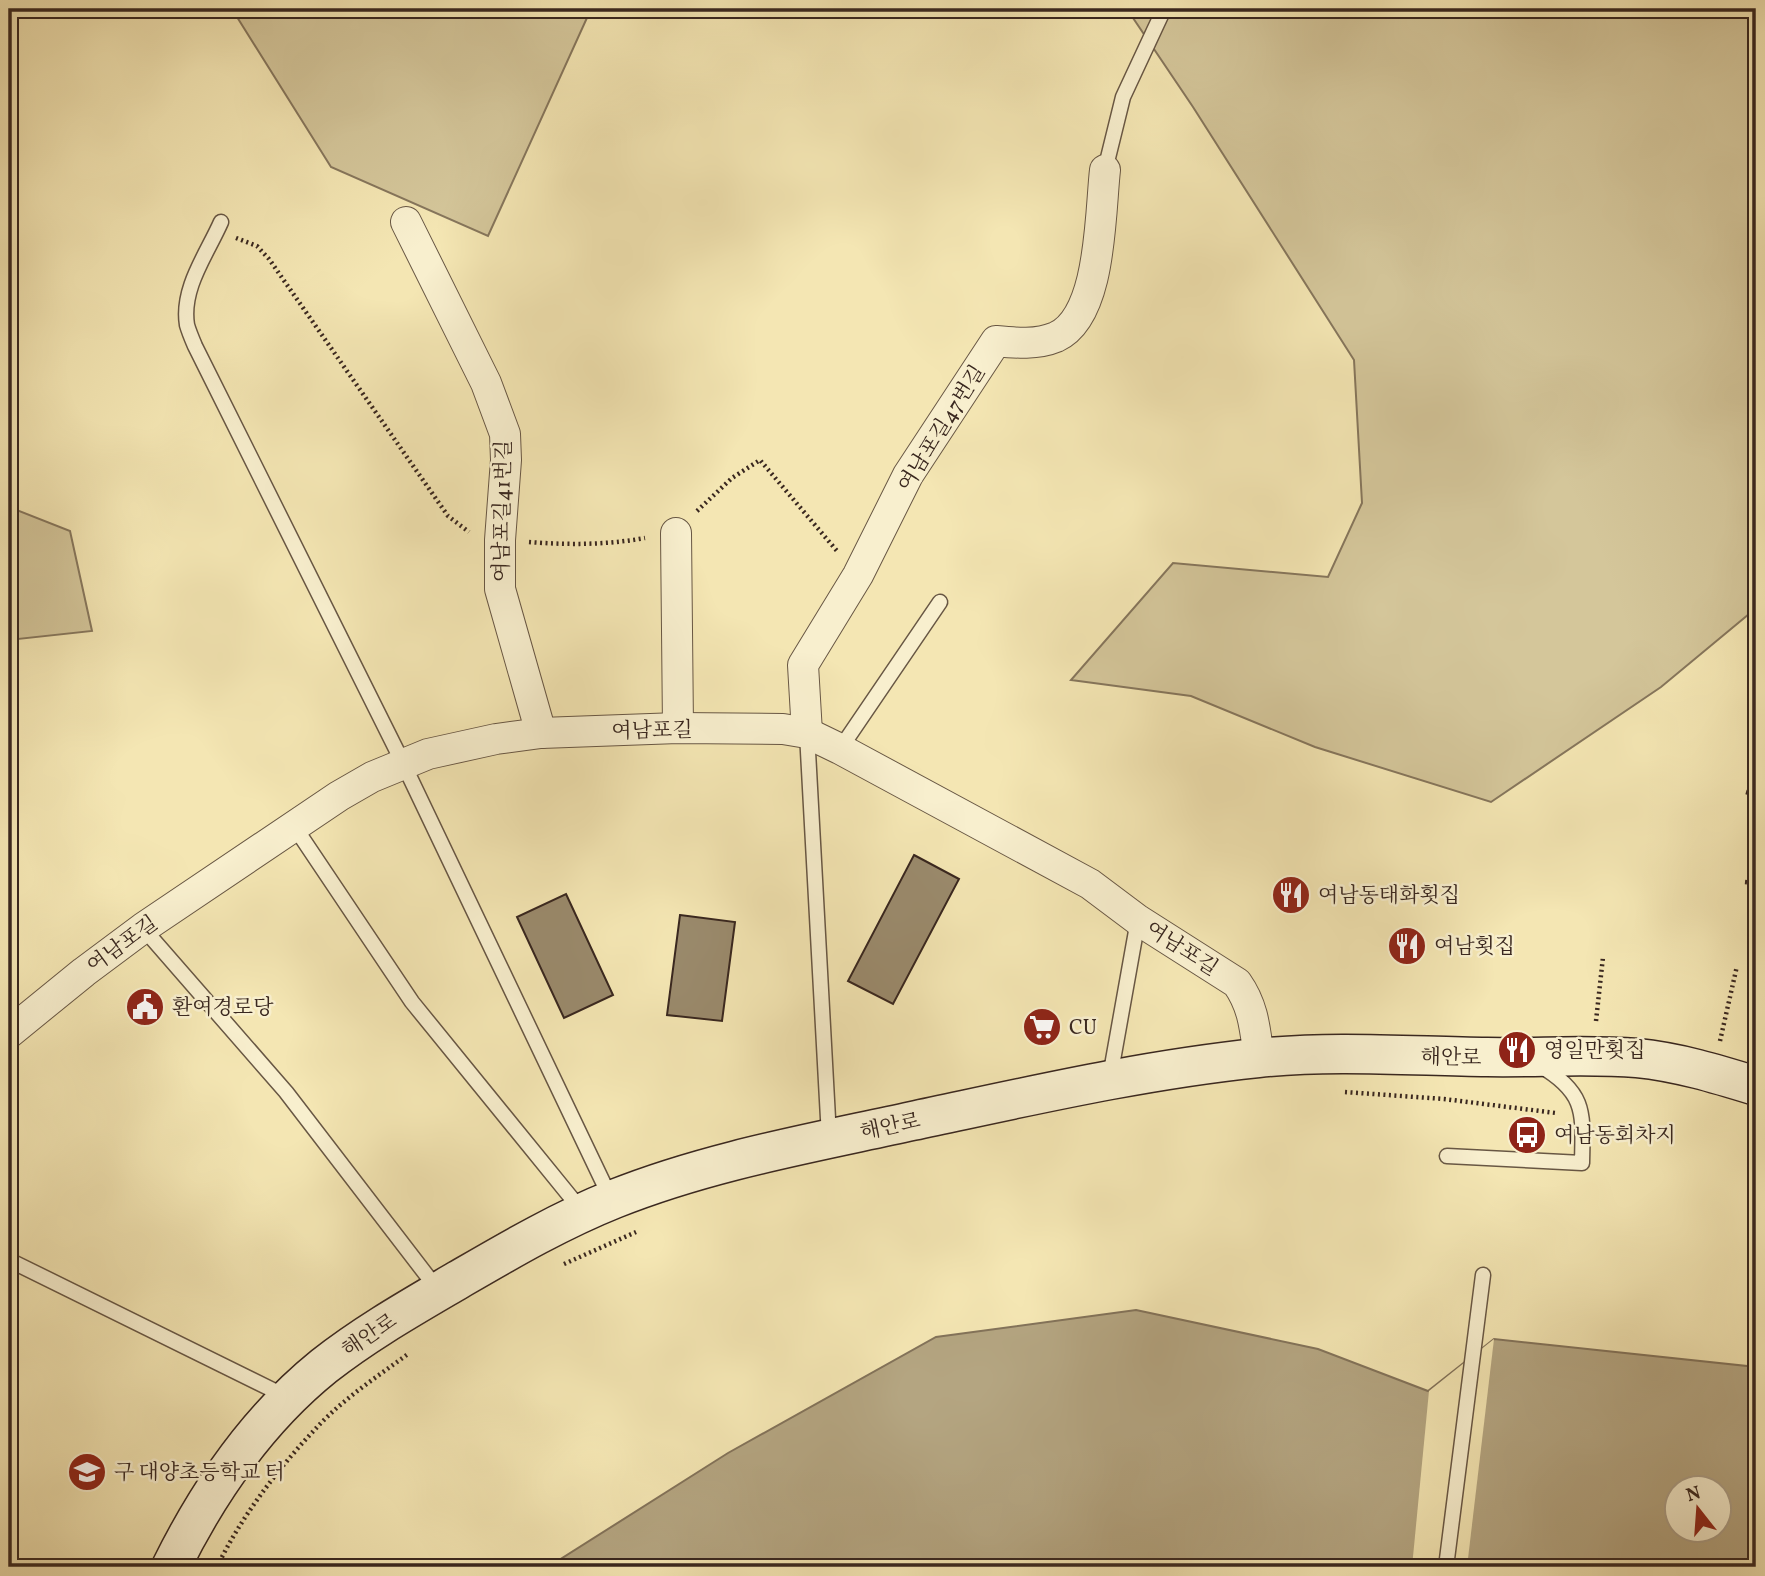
<svg xmlns="http://www.w3.org/2000/svg" width="1765" height="1576" font-family="Vollkorn,'Noto Serif KR',serif">
	<rect width="100%" height="100%" fill="#f4e6b3"/>
	<filter id="stains"><feTurbulence type="fractalNoise" baseFrequency=".00286" numOctaves="4"/><feColorMatrix values="0 0 0 0 .2 0 0 0 0 .09 0 0 0 0 .02 0 0 0 .5 -.17"/></filter>
	<radialGradient id="worn" r=".72"><stop offset=".6" stop-color="#630" stop-opacity="0"/><stop offset="1" stop-color="#630" stop-opacity=".3"/></radialGradient>
	<g fill="#d4c69a" stroke="#86765c" stroke-width="2">
		<polygon points="232,9 591,9 488,236 331,167"/>
		<polygon points="1127,9 1756,9 1755,609 1661,687 1491,802 1315,747 1191,696 1071,680 1173,563 1328,577 1362,503 1354,360 1193,107"/>
		<polygon points="9,507 70,531 92,631 9,640"/>
	</g>
	<path fill="#b4a581" stroke="#83735a" stroke-width="2" fill-rule="evenodd" d="M1136,1310L1318,1349L1428,1391L1494,1339L1756,1367V1567H548L728,1453L936,1337ZM1678,1488H1720V1530H1678Z"/>
	<polygon fill="#f4e6b3" points="1494,1339 1467,1567 1412,1567 1429,1391"/>
	<g fill="#9a8a6c" stroke="#39271f" stroke-width="2">
		<polygon points="914,855 959,879 893,1004 848,981"/>
		<polygon points="566,894 613,995 564,1018 517,917"/>
		<polygon points="680,915 735,922 722,1021 667,1015"/>
	</g>
	<g fill="none" stroke-linecap="round" stroke-linejoin="round">
		<defs>
			<g id="lane">
				<polyline points="1105,170 1123,97 1164,9"/>
				<path d="M221,222C207,254 181,288 187,325C189,332 192,339 195,346L403,763L611,1199"/>
				<polyline points="807,733 829,1137"/>
				<polyline points="840,749 940,602"/>
				<polyline points="294,826 412,1002 582,1211"/>
				<polyline points="143,928 286,1092 438,1290"/>
				<polyline points="1110,1077 1138,920"/>
				<path d="M1447,1156L1582,1163C1583,1113 1587,1093 1539,1065"/>
				<polyline points="9,1260 287,1397"/>
				<polyline points="1446,1567 1483,1275"/>
			</g>
			<g id="street">
				<polyline points="406,222 486,383 505,434 506,460 500,540 500,589 541,733"/>
				<polyline points="676,533 678,728"/>
				<path d="M807,733L803,665L858,575L908,475L996,341C1016,343 1037,345 1056,337C1102,316 1100,213 1105,170"/>
				<path d="M9,1033L84,972L143,928L339,796L372,777L428,754L496,739L541,733L678,728L783,729L807,733L840,749L1090,884L1138,920L1237,983C1254,1007 1255,1030 1259,1058"/>
			</g>
			<path id="secondary" d="M171,1567C209,1490 257,1420 324,1366C366,1333 412,1307 458,1280C508,1251 559,1221 614,1199C709,1161 812,1143 912,1121C1026,1097 1141,1070 1258,1058C1334,1050 1411,1056 1487,1057C1537,1058 1587,1054 1637,1058C1678,1062 1717,1074 1756,1086"/>
		</defs>
		<use href="#lane" stroke="#685744" stroke-width="17"/>
		<use href="#street" stroke="#685744" stroke-width="32"/>
		<use href="#secondary" stroke="#39271f" stroke-width="41"/>
		<g stroke="#39271f" stroke-width="4.5" stroke-dasharray="2 3.5" stroke-linecap="butt">
			<polyline points="236,238 257,246 269,259 448,516 469,532"/>
			<polyline points="697,511 732,478 760,460 837,551"/>
			<path d="M529,542C568,545 606,545 645,538"/>
			<polyline points="1746,792 1756,795"/>
			<polyline points="1745,882 1756,883"/>
			<polyline points="1596,1021 1603,957"/>
			<polyline points="1720,1041 1737,966"/>
			<polyline points="1345,1092 1444,1099 1556,1113"/>
			<polyline points="564,1264 636,1232"/>
			<path d="M217,1567C242,1515 280,1466 320,1424C346,1397 378,1376 408,1354"/>
		</g>
		<use href="#lane" stroke="#f8efce" stroke-width="14"/>
		<use href="#street" stroke="#f8efce" stroke-width="30"/>
		<use href="#secondary" stroke="#f8efce" stroke-width="38"/>
	</g>
	<defs>
		<symbol id="restaurant-disc" viewBox="-11 -11 22 22"><circle r="9.5" fill="#8f2418" stroke="#f8efce"/><path d="M-5-6h1v4h1v-4h1v4h1v-4h1v5L-1.5 .5V6h-2V.5L-5-1ZM5-6V6H3V1.5H1.5Q1.5-4 5-6Z" fill="#fff"/></symbol>
		<symbol id="civic-disc" viewBox="-11 -11 22 22"><circle r="9.5" fill="#8f2418" stroke="#f8efce"/><path d="M-.6-6.5H3V-4.5H.6V-3L4-1V1h2V6H-6V1h2V-1L-.6-3ZM-1.2 2.5V6h2.4V2.5Z" fill="#fff"/></symbol>
		<symbol id="supermarket-disc" viewBox="-11 -11 22 22"><circle r="9.5" fill="#8f2418" stroke="#f8efce"/><path d="M-6-5.5h2.5l.6 2H6L4.5 2H-2.5L-4.4-4H-6ZM-1.5 3.2a1.3 1.3 0 1 0 .1 0ZM3 3.2a1.3 1.3 0 1 0 .1 0Z" fill="#fff"/></symbol>
		<symbol id="bus-disc" viewBox="-11 -11 22 22"><circle r="9.5" fill="#8f2418" stroke="#f8efce"/><path d="M-5-6H5V4H4V6H2V4H-2V6H-4V4H-5ZM-3.5-4V0h7V-4ZM-3.5 1.2v1.5H-2V1.2ZM2 1.2v1.5H3.5V1.2Z" fill="#fff"/></symbol>
		<symbol id="school-disc" viewBox="-11 -11 22 22"><circle r="9.5" fill="#8f2418" stroke="#f8efce"/><path d="M0-5L7-2L0 1L-7-2ZM-4 1L0 2.5L4 1V4Q0 6-4 4Z" fill="#fff"/></symbol>
	</defs>
	<g fill-rule="evenodd">
		<use href="#restaurant-disc" x="1269" y="873" width="44" height="44"/>
		<use href="#restaurant-disc" x="1385" y="924" width="44" height="44"/>
		<use href="#civic-disc" x="123" y="985" width="44" height="44"/>
		<use href="#supermarket-disc" x="1020" y="1005" width="44" height="44"/>
		<use href="#restaurant-disc" x="1495" y="1028" width="44" height="44"/>
		<use href="#bus-disc" x="1505" y="1113" width="44" height="44"/>
		<use href="#school-disc" x="65" y="1450" width="44" height="44"/>
	</g>
	<g text-anchor="middle" stroke-width="5" stroke-linejoin="round" paint-order="stroke">
		<g font-size="21" fill="#39271f" stroke="#f8efce">
			<text transform="translate(941 428) rotate(-58)" y="7">여남포길47번길</text>
			<text transform="translate(502 511) rotate(-89)" y="7">여남포길41번길</text>
			<text transform="translate(652 730) rotate(-1)" y="7">여남포길</text>
			<text transform="translate(122 944) rotate(-36)" y="7">여남포길</text>
			<text transform="translate(1182 948) rotate(33)" y="7">여남포길</text>
			<text transform="translate(1451 1057) rotate(1)" y="7">해안로</text>
			<text transform="translate(890 1126) rotate(-12)" y="7">해안로</text>
			<text transform="translate(369 1335) rotate(-34)" y="7">해안로</text>
		</g>
		<g font-size="21" fill="#39271f" stroke="#f8efce" text-anchor="start">
			<text x="1318" y="902">여남동태화횟집</text>
			<text x="1434" y="953">여남횟집</text>
			<text x="172" y="1014">환여경로당</text>
			<text x="1069" y="1034">CU</text>
			<text x="1544" y="1057">영일만횟집</text>
			<text x="1554" y="1142">여남동회차지</text>
			<text x="114" y="1479">구 대양초등학교 터</text>
		</g>
	</g>
	<rect width="1765" height="1576" fill="none" stroke="#f4e6b3" stroke-width="35"/>
	<rect x="10" y="10" width="1744" height="1555" fill="none" stroke="#39271f" stroke-width="3.5"/>
	<rect x="18" y="18" width="1730" height="1541" fill="none" stroke="#39271f" stroke-width="2"/>
	<g transform="translate(1698 1509) rotate(343)"><circle r="33" fill="#f8efce" stroke="#ac9f88" stroke-width="2"/>
	<path d="M0-5L12 26L0 18L-12 26Z" fill="#8f2418"/>
	<text y="-10" font-size="19" font-weight="bold" text-anchor="middle" fill="#39271f">N</text>
	</g>
	<rect width="100%" height="100%" filter="url(#stains)"/>
	<rect width="100%" height="100%" fill="url(#worn)"/>
</svg>
